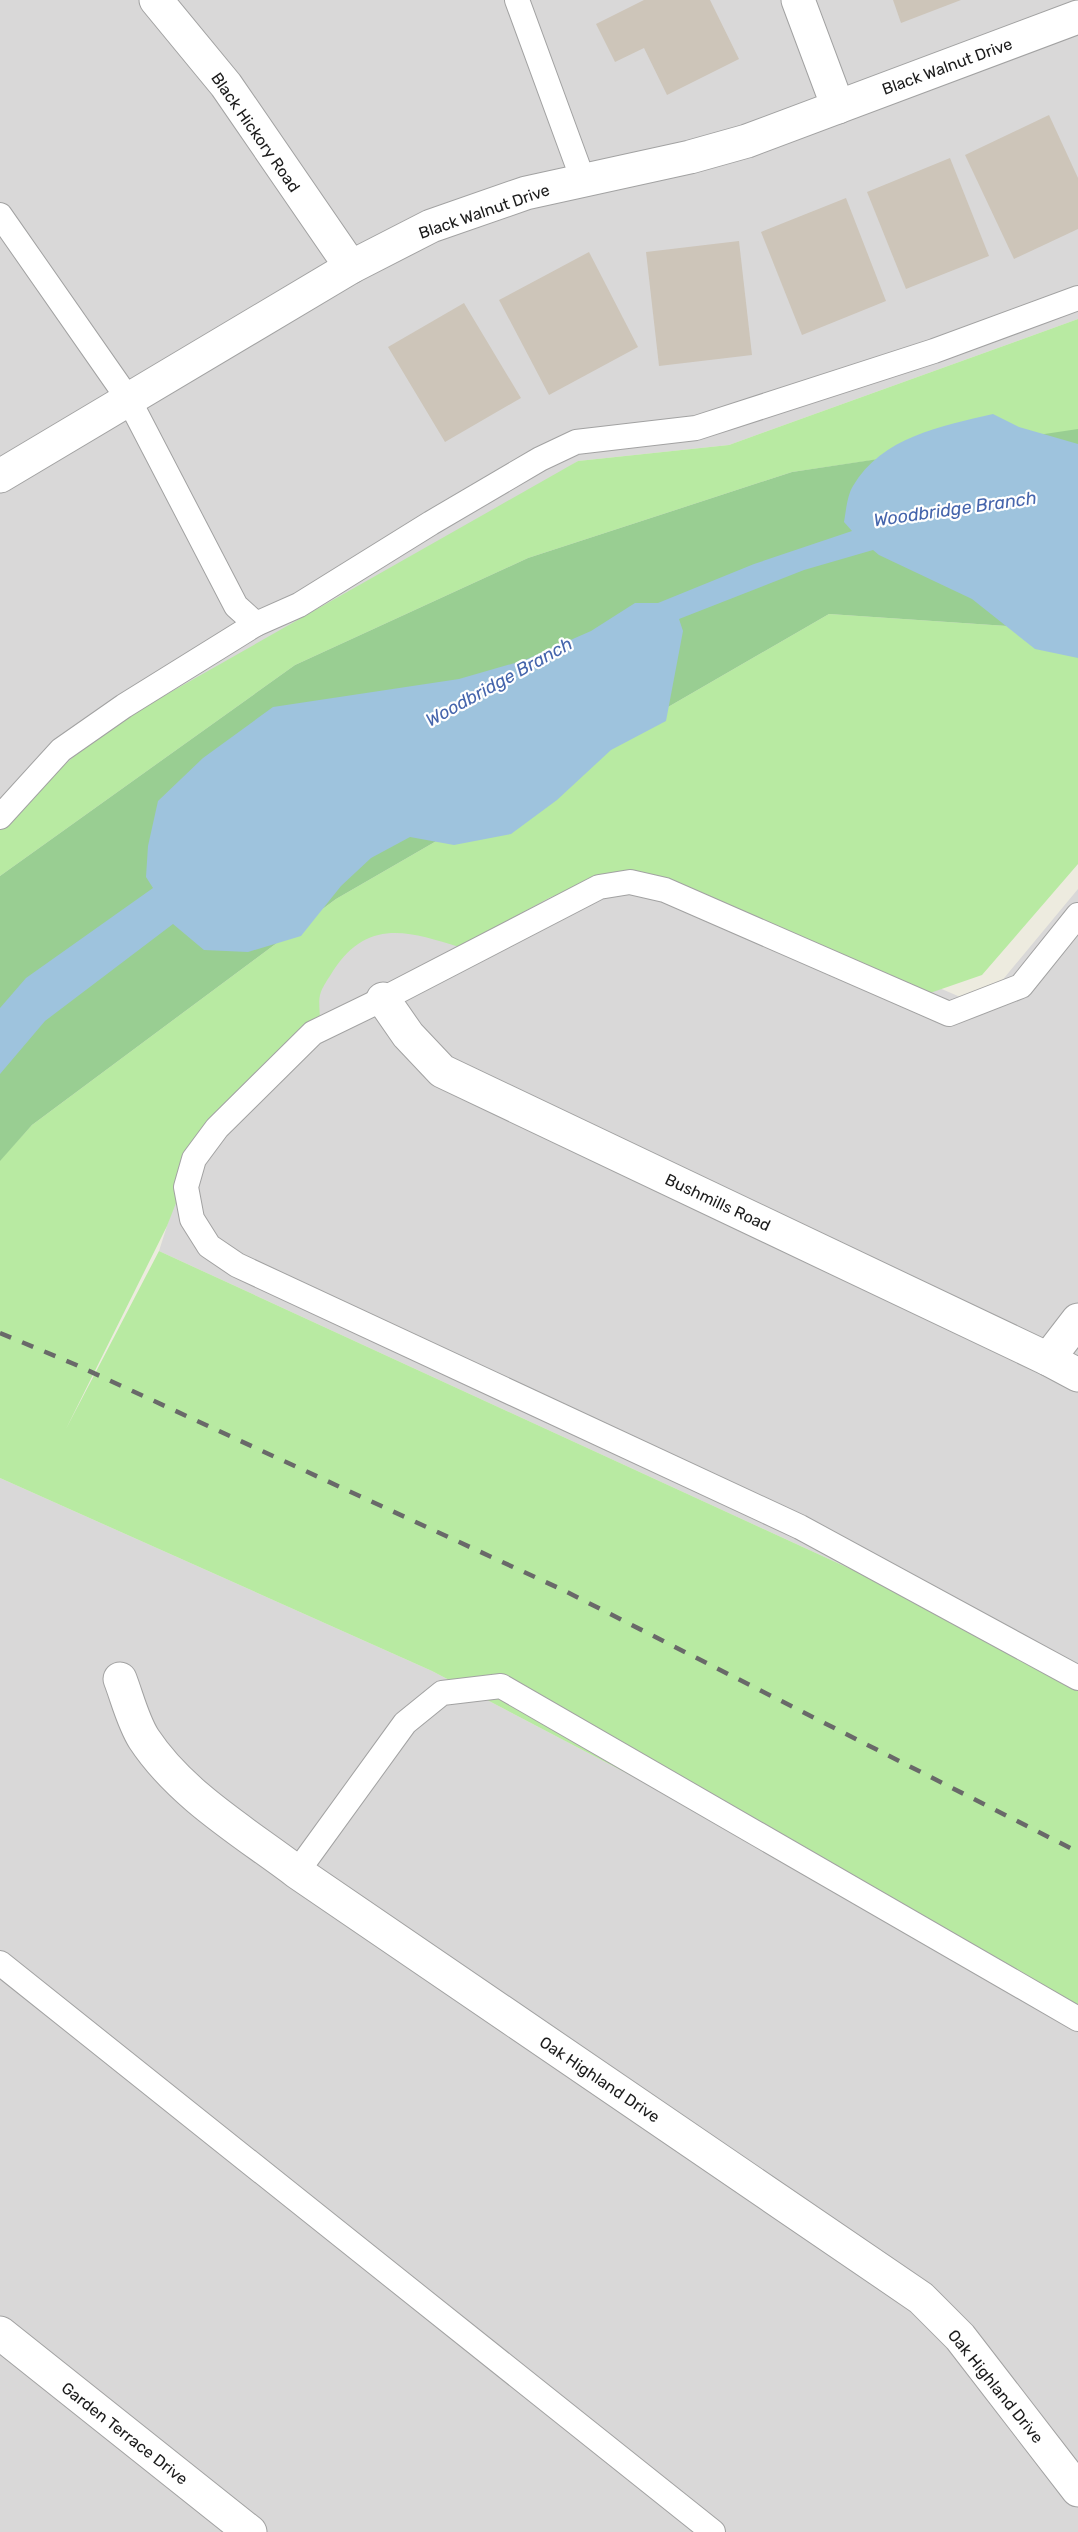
<svg xmlns="http://www.w3.org/2000/svg" width="1078" height="2532" font-family="Rubik,sans-serif">
	<rect width="100%" height="100%" fill="#edebdf"/>
	<g fill="#d9d8d8">
		<polygon points="0,0 1078,0 1078,319 729,445 578,461 0,845"/>
		<polygon points="634,856 981,1006 1078,889 1078,1687 968,1623 159,1251 195,1138 350,936"/>
		<polygon points="0,1478 432,1671 1078,2010 1078,2532 0,2532"/>
	</g>
	<g fill="#b8eaa2">
		<polygon points="1078,319 1078,430 792,472 528,558 295,665 0,876 0,818 49,779 102,731 578,461 729,445"/>
		<path d="M829,614L1007,626L1078,616V864L982,975L930,993L640,872L551,897L459,947C409,931 367,918 333,971C320,992 318,992 320,1017L203,1134L167,1226L66,1429L159,1251L968,1623L1078,1687V2010L432,1671L0,1478V1160L32,1125L336,899Z"/>
	</g>
	<polygon fill="#99ce92" points="1078,429 1078,616 1007,626 829,614 336,899 32,1125 0,1161 0,876 295,665 528,558 792,472"/>
	<path fill="#9ec3dd" d="M993,414L1019,427L1078,444V658L1035,649L972,599L879,555L873,550L804,570L679,619L683,631L666,721L611,750L557,800L511,834L454,845L410,837L371,858L341,886L301,936L248,952L204,950L173,924L45,1021L0,1074V1008L26,978L153,888L146,877L148,846L158,801L203,758L273,707L459,679L525,660L591,631L635,603H658L754,564L852,531L844,522C846,511 847,496 853,486C882,437 941,426 993,414Z"/>
	<g fill="#cdc5b9">
		<polygon points="644,0 710,0 739,59 667,95 644,48 615,62 596,24"/>
		<polygon points="893,0 961,0 901,23"/>
		<polygon points="1049,115 1078,178 1078,229 1014,259 965,155"/>
		<polygon points="950,158 989,256 906,289 867,192"/>
		<polygon points="846,198 886,301 802,335 761,232"/>
		<polygon points="739,241 752,355 659,366 646,252"/>
		<polygon points="589,252 638,347 549,395 499,300"/>
		<polygon points="464,303 521,398 445,442 388,347"/>
	</g>
	<g fill="none" stroke-linecap="round" stroke-linejoin="round">
		<defs>
			<g id="lane">
				<polyline points="517,0 583,180"/>
				<polyline points="0,215 129,400 236,606 256,624 299,605 431,523 540,459 576,442 696,428 934,351 1078,298"/>
				<polyline points="0,817 61,750 124,706 256,624"/>
				<polyline points="1078,915 1021,986 949,1014 665,890 630,882 599,887 383,999 313,1033 217,1128 194,1159 186,1187 192,1219 209,1246 237,1265 800,1527 1078,1678"/>
				<polyline points="297,1872 405,1723 442,1693 501,1686 1078,2019"/>
				<polyline points="0,1963 713,2532"/>
			</g>
			<g id="street">
				<polyline points="156,0 226,85 351,267"/>
				<polyline points="798,0 838,107"/>
				<polyline points="0,476 351,267 431,226 526,193 690,157 747,141 1078,17"/>
				<polyline points="383,999 408,1035 442,1071 1048,1359 1078,1375"/>
				<polyline points="1048,1359 1078,1320"/>
				<path d="M120,1679C127,1697 133,1722 144,1739C181,1795 244,1832 297,1872L921,2298L960,2337L1078,2490"/>
				<polyline points="0,2333 250,2532"/>
			</g>
		</defs>
		<use href="#lane" stroke="#a2a2a2" stroke-width="26"/>
		<use href="#street" stroke="#a2a2a2" stroke-width="35"/>
		<use href="#lane" stroke="#fff" stroke-width="24"/>
		<use href="#street" stroke="#fff" stroke-width="33"/>
		<polyline stroke="#696969" stroke-width="4.5" stroke-dasharray="12 12" stroke-linecap="butt" points="0,1333 74,1364 565,1591 1078,1852"/>
	</g>
	<g text-anchor="middle" stroke-width="4.5" stroke-linejoin="round" paint-order="stroke">
		<g font-size="16" fill="#1b1b1b" stroke="#fff">
			<text transform="translate(947 66) rotate(-20)" y="6">Black Walnut Drive</text>
			<text transform="translate(256 132) rotate(55)" y="6">Black Hickory Road</text>
			<text transform="translate(484 211) rotate(-19)" y="6">Black Walnut Drive</text>
			<text transform="translate(718 1202) rotate(25)" y="6">Bushmills Road</text>
			<text transform="translate(600 2079) rotate(34)" y="6">Oak Highland Drive</text>
			<text transform="translate(996 2386) rotate(51)" y="6">Oak Highland Drive</text>
			<text transform="translate(125 2433) rotate(38)" y="6">Garden Terrace Drive</text>
		</g>
		<g font-size="18" font-style="italic" fill="#4565ac" stroke="#fff">
			<text transform="translate(955 509) rotate(-8)" y="6">Woodbridge Branch</text>
			<text transform="translate(499 682) rotate(-29)" y="6">Woodbridge Branch</text>
		</g>
	</g>
</svg>
